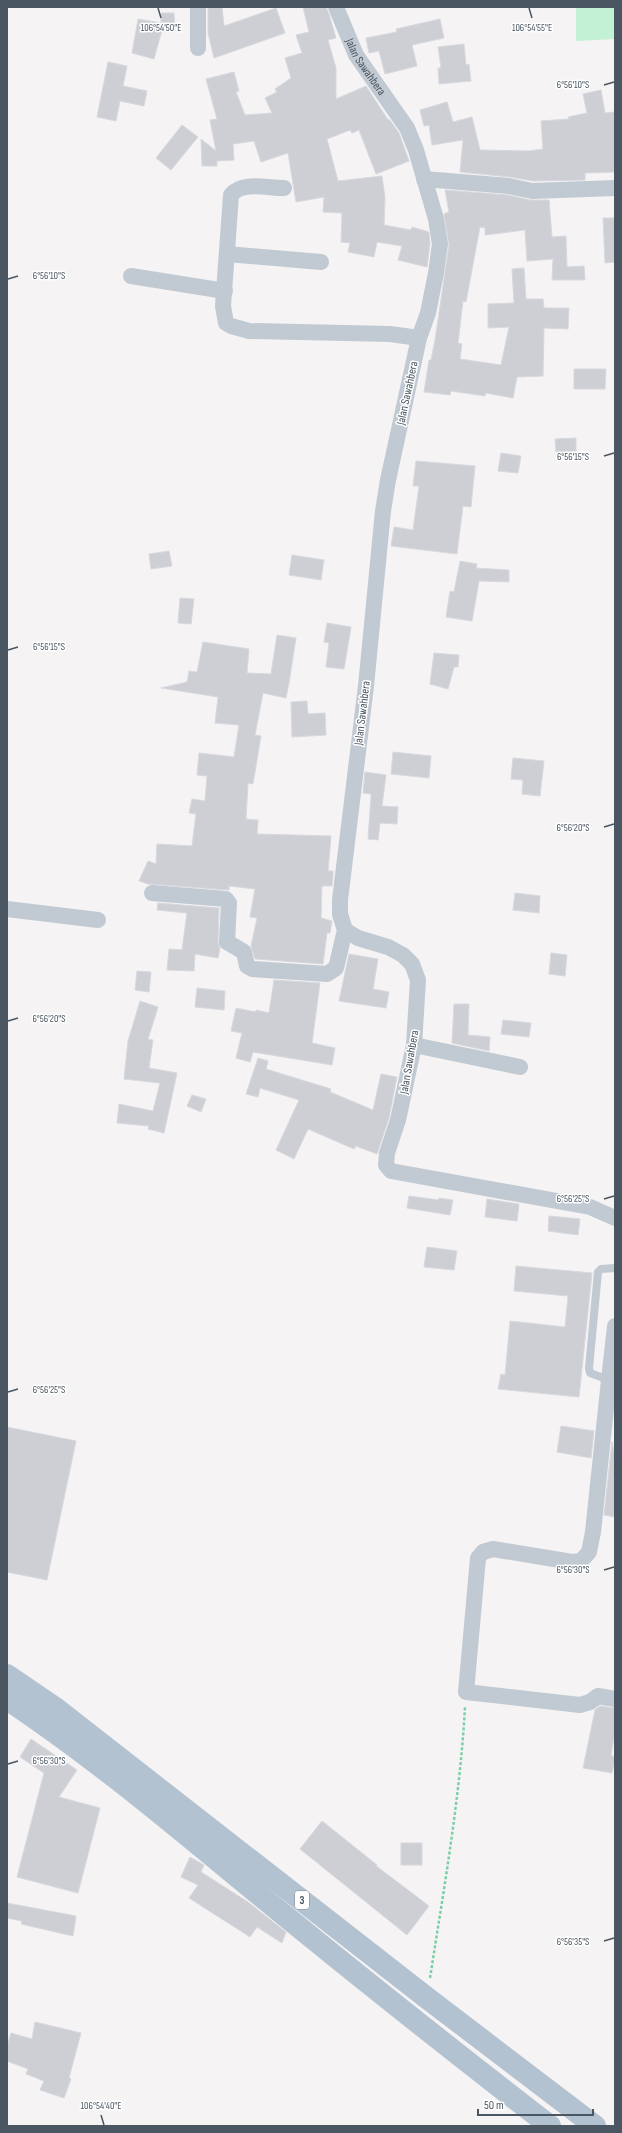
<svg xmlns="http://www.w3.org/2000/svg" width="622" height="2133" font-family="'Sofia Sans Condensed',sans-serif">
	<rect width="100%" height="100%" fill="#f5f3f3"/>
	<polygon fill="#c3f1d5" points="576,7 615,7 615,39 576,41"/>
	<g fill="#cdcfd5" stroke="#d7d9de">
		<polygon points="214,7 222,7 224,26 276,8 285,33 214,58 208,33 208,8"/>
		<polygon points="303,7 326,7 329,14 336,38 328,40 336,68 336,99 366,86 388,120 389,119 399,133 409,161 376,174 359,130 352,133 350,130 327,139 338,181 382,176 385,198 384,225 411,230 412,227 429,232 430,244 427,267 398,260 402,246 377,242 374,257 348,252 350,243 341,242 342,213 323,212 324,197 296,202 288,153 261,162 254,141 233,144 234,160 217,161 217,166 202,166 201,139 216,151 210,120 217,119 206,79 234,72 239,91 236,92 245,115 272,113 265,98 277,92 275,89 291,78 285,58 302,53 296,35 309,32"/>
		<polygon points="161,13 174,13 175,31 162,32 162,30 154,59 132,53 138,19 161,23"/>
		<polygon points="440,19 444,38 412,45 417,66 385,74 379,51 369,53 366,38 397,32 396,29"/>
		<polygon points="464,44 466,65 469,64 471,81 439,84 438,68 441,68 438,47"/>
		<polygon points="108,62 127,66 123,86 147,91 144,106 120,101 116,121 97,117"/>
		<polygon points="601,90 605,113 615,112 615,172 585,173 585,180 533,181 510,177 460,172 463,140 432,145 429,125 424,126 420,110 447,102 453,122 472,117 480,150 528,151 543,149 541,121 569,119 568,117 587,113 583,94"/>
		<polygon points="182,125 198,137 171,170 156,158"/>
		<polygon points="445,190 508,195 530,200 549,200 552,237 566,236 567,267 584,266 585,280 552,280 553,259 527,261 525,230 485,235 485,228 480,227 466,302 463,301 458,343 462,344 460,359 501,365 509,327 488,328 488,304 514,303 512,269 524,268 526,299 543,299 544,308 569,308 568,329 544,328 543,376 517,377 513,398 486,393 485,396 451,391 450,395 424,392 429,360 431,360 435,340 449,245 444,214 449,212"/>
		<polygon points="603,218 615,218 615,262 605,263"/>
		<polygon points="574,369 606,369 605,389 574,389"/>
		<polygon points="576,438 576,451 556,452 555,439"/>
		<polygon points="501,453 521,456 518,473 498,471"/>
		<polygon points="416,461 475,466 471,507 463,506 457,554 391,546 394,527 413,530 419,486 413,486"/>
		<polygon points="169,551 172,566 151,569 149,554"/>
		<polygon points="292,555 324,560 321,580 289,575"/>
		<polygon points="460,561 477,564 476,568 509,570 509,582 479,581 472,621 446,617 450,591 454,592"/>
		<polygon points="180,598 194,599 191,624 178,623"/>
		<polygon points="327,623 351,627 344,669 326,667 329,643 324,642"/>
		<polygon points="277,635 296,638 289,683 286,698 263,693 255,735 261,736 253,784 248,783 246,819 258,820 257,834 331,836 328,871 333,871 333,876 332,886 322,886 321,918 332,921 330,933 327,933 323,964 255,959 251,946 257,918 250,917 255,889 229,886 229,890 148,884 139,881 148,861 156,864 157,844 192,846 196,814 189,813 192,799 205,801 207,776 197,775 199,753 234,757 239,725 215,723 218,697 161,688 187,682 189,671 197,672 203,642 249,649 247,673 271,674"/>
		<polygon points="434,653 459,655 458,667 454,667 448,689 430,684"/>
		<polygon points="307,701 308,714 325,713 326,735 292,737 291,702"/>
		<polygon points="393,752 431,756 429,778 391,774"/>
		<polygon points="513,758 544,761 540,796 522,794 523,780 511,779"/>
		<polygon points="365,772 386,775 382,806 398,807 397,824 380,823 378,840 368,839 371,796 371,794 363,793"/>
		<polygon points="515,893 540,896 539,913 513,910"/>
		<polygon points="158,903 219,908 218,942 220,948 218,958 195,954 194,971 167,970 169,949 182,950 187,913 157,910"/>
		<polygon points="551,953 567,955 565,976 549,974"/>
		<polygon points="349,954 378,959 373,989 389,992 386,1008 339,1001"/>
		<polygon points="137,971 151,972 149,992 135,990"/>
		<polygon points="274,980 320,983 312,1043 335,1048 332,1065 253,1052 250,1062 236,1058 242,1033 231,1031 236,1008 256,1012 256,1010 269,1013"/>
		<polygon points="197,988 225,991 224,1010 195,1007"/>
		<polygon points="140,1001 158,1007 148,1039 153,1040 149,1068 177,1073 164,1133 148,1129 149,1126 117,1123 119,1104 153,1111 160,1083 124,1079 128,1041"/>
		<polygon points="454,1004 469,1004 468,1035 490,1037 489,1051 452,1043"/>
		<polygon points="503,1020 531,1023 529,1037 501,1034"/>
		<polygon points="258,1058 268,1061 266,1069 331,1089 330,1092 373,1110 381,1074 397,1077 389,1118 377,1154 356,1146 354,1149 308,1129 294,1159 276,1150 299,1100 260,1088 258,1097 246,1094"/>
		<polygon points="192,1095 206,1099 201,1112 187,1106"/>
		<polygon points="409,1196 439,1200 439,1198 453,1200 450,1215 407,1208"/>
		<polygon points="487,1199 519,1204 517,1221 485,1217"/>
		<polygon points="549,1216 580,1219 578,1235 548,1231"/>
		<polygon points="427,1247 457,1251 454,1270 424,1267"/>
		<polygon points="516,1266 592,1273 579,1397 498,1389 501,1374 505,1375 510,1321 565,1327 568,1296 514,1291"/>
		<polygon points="561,1426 594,1431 591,1458 557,1452"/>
		<polygon points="7,1427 76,1441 47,1580 7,1572"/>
		<polygon points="612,1442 615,1456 615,1517 604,1515"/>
		<polygon points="600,1706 615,1708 615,1730 611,1756 615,1756 615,1759 612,1773 583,1768 595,1710"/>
		<polygon points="31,1739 77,1770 59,1797 100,1808 78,1893 17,1877 44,1773 20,1757"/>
		<polygon points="322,1821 377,1865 375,1865 429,1906 407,1935 300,1849"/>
		<rect x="401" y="1843" width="21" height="22"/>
		<polygon points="190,1857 204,1865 201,1872 248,1902 286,1932 282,1943 257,1927 250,1937 189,1898 198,1885 181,1877"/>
		<polygon points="7,1903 76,1916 73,1936 21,1924 22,1921 7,1918"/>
		<polygon points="35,2022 81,2033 69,2078 71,2079 64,2098 40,2090 44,2081 26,2074 28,2069 7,2061 7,2046 11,2033 32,2039"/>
	</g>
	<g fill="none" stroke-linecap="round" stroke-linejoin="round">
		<path stroke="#7ad0a6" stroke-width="2.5" stroke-dasharray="3 2" stroke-linecap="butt" d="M430,1978C444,1888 460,1798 465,1707"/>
		<polyline stroke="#c1cad2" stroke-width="8" points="609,1380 590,1373 589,1368 598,1272 601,1269 615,1268"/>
		<g stroke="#c1cad2" stroke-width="16">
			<path id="s1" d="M336,7L356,55L407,128L416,150L436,219L440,244L436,273L428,313L419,338L388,480L383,511L366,686L340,900V914L345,930L358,938L388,947L403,955L412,964L418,980L414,1045L398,1120L387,1153L386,1165L391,1171L590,1207L615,1218"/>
			<polyline points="198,48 198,7"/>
			<polyline points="424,179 509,186 532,191 615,188"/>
			<path d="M284,188C267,188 242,181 231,195L223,306L226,323L231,326L249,331L390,334L419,338"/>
			<polyline points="227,254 321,262"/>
			<polyline points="131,276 225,291"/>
			<polyline points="152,893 226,899 229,903 227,942 244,952 247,966 252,969 327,974 336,968 345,930"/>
			<polyline points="7,909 98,920"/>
			<polyline points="414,1045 520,1067"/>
			<polyline points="615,1326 609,1380 615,1381"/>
			<polyline points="609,1380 593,1532 589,1552 581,1561 572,1562 493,1549 483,1552 478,1558 466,1692 580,1705 590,1702 598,1696 615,1699"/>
		</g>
		<g stroke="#b3c2d1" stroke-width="22">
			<polyline points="7,1675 54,1707 427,1998 595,2126"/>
			<path d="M7,1699C97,1759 179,1829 262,1897C357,1975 453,2051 550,2126"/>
		</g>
	</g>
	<path fill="none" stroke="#4a5661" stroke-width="1.5" d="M158,8L161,18M529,8L532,18M604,85L614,82M8,279L18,276M604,456L614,453M8,650L18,647M604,827L614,824M8,1021L18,1018M604,1199L614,1196M8,1392L18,1389M604,1570L614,1567M8,1764L18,1761M604,1941L614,1938M101,2115L104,2125"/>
	<g text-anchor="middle" stroke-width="3" stroke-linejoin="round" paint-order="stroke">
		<rect fill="#fff" stroke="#808990" stroke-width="1" x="295" y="1891" width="14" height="18" rx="3"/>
		<g font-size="11" font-weight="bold" fill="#4a5661">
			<text x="302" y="1904">3</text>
		</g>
		<g font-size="12" fill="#4a5661" stroke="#fff">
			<text dy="4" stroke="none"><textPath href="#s1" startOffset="67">Jalan Sawahbera</textPath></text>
			<text transform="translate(407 393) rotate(-78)" y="4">Jalan Sawahbera</text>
			<text transform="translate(362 713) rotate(-83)" y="4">Jalan Sawahbera</text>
			<text transform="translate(409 1062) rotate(-80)" y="4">Jalan Sawahbera</text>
		</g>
	</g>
	<g font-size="10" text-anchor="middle" fill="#4a5661" stroke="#fff" stroke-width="3" stroke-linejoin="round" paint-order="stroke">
		<text x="161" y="31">106°54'50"E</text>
		<text x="532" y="31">106°54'55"E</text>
		<text x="573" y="88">6°56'10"S</text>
		<text x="49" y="279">6°56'10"S</text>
		<text x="573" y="460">6°56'15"S</text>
		<text x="49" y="650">6°56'15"S</text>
		<text x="573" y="831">6°56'20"S</text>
		<text x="49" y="1022">6°56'20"S</text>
		<text x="573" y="1202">6°56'25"S</text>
		<text x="49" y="1393">6°56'25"S</text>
		<text x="573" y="1573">6°56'30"S</text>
		<text x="49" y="1764">6°56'30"S</text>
		<text x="573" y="1945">6°56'35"S</text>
		<text x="101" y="2109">106°54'40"E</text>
	</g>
	<rect width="622" height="2133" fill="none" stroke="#4a5661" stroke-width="16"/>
	<path d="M478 2109v6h115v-6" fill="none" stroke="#4a5661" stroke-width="2"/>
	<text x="484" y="2109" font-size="12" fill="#4a5661" stroke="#ffffff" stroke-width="3" paint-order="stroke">50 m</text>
</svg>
